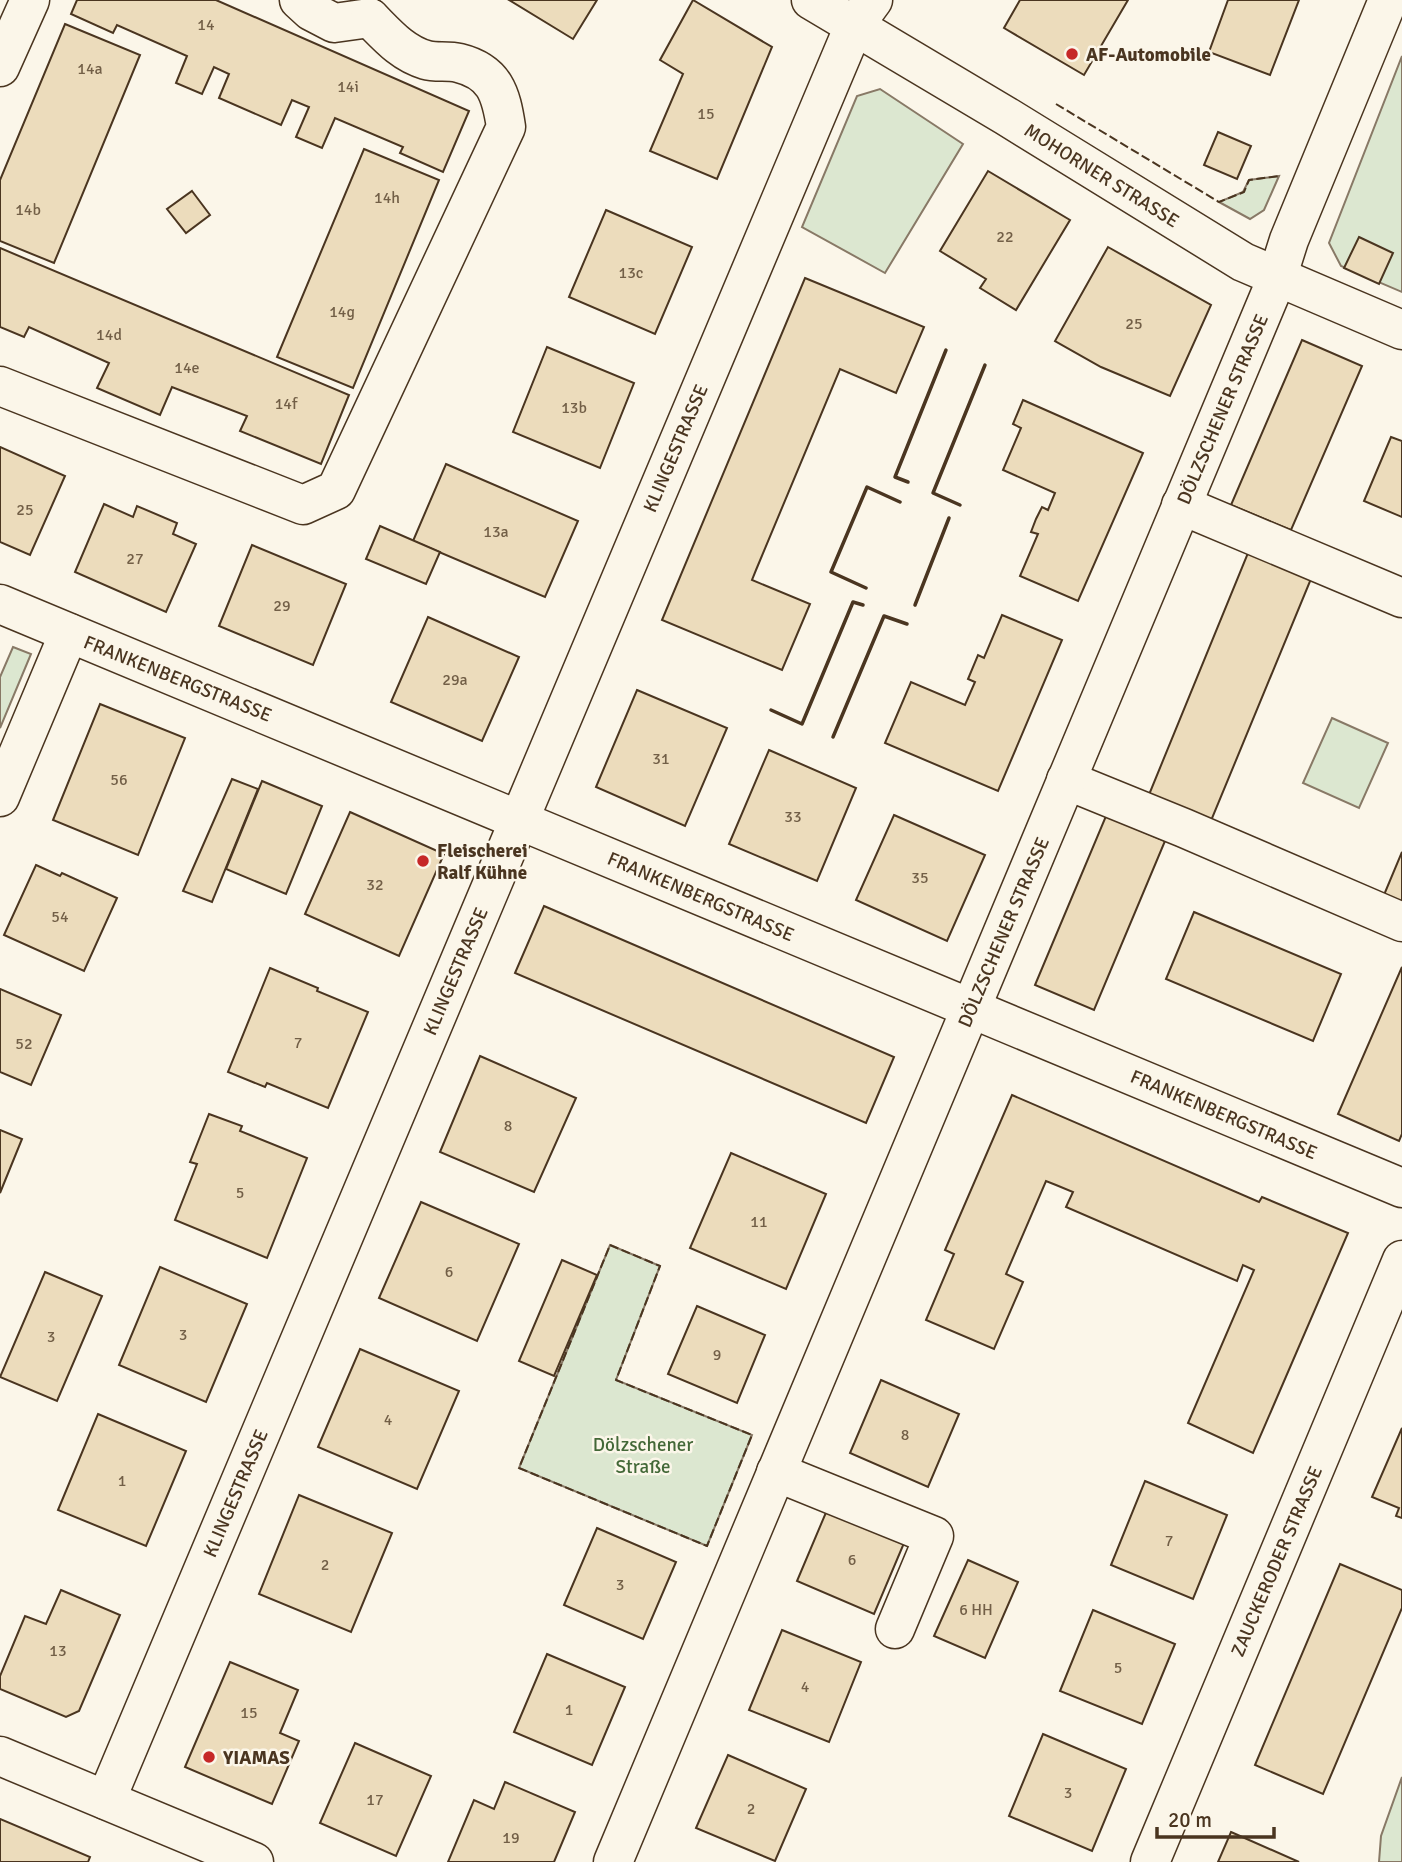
<svg xmlns="http://www.w3.org/2000/svg" width="1402" height="1862" font-family="Signika,sans-serif">
	<rect width="100%" height="100%" fill="#fbf6e9"/>
	<g fill="#dce7d0" stroke="#887966" stroke-width="2">
		<polygon points="1402,56 1402,292 1341,266 1329,243"/>
		<polygon points="880,89 963,144 885,273 802,227 857,96"/>
		<polygon points="1279,176 1264,210 1250,219 1219,202 1243,192 1249,180"/>
		<polygon points="13,647 31,654 0,728 0,677"/>
		<polygon points="1332,718 1388,743 1359,808 1303,783"/>
		<polygon points="610,1245 660,1266 616,1380 752,1435 707,1546 519,1468"/>
		<polygon points="1402,1777 1402,1862 1379,1862 1381,1836"/>
	</g>
	<g fill="#ecdcbc" stroke="#4a3520" stroke-width="2">
		<polygon points="77,0 216,0 469,111 443,172 400,153 403,147 335,118 322,148 296,137 309,107 292,100 281,125 219,98 229,74 214,67 202,94 176,83 187,56 117,25 113,33 71,14"/>
		<polygon points="509,0 597,0 573,39"/>
		<polygon points="693,0 772,47 717,179 650,151 683,74 660,60"/>
		<polygon points="1020,0 1128,0 1084,75 1004,28"/>
		<polygon points="1228,0 1299,0 1270,75 1209,52"/>
		<polygon points="65,24 140,55 54,263 0,241 0,180"/>
		<polygon points="1218,132 1251,146 1237,179 1204,165"/>
		<polygon points="364,149 439,180 353,388 277,357"/>
		<polygon points="988,171 1070,220 1016,310 980,288 986,279 940,251"/>
		<polygon points="192,191 210,215 186,233 167,209"/>
		<polygon points="606,210 692,247 655,334 569,297"/>
		<polygon points="1359,237 1393,253 1379,284 1344,268"/>
		<polygon points="1108,247 1211,305 1170,396 1101,367 1055,341"/>
		<polygon points="0,248 349,395 321,464 240,431 247,416 172,387 160,415 97,388 109,363 29,327 24,337 0,327"/>
		<polygon points="805,278 924,327 896,393 840,369 756,570 752,580 810,604 782,670 662,620"/>
		<polygon points="1302,340 1362,366 1291,530 1231,505"/>
		<polygon points="547,347 634,383 600,468 513,432"/>
		<polygon points="1023,400 1143,453 1078,601 1020,576 1038,534 1031,532 1036,519 1042,507 1048,510 1055,493 1003,470 1021,428 1013,424"/>
		<polygon points="1391,437 1402,441 1402,517 1364,501"/>
		<polygon points="0,447 65,476 30,555 0,542"/>
		<polygon points="446,464 578,521 545,597 413,541"/>
		<polygon points="104,504 133,517 137,506 177,523 173,534 196,544 166,612 75,572"/>
		<polygon points="380,526 440,552 426,584 366,559"/>
		<polygon points="252,545 346,584 313,665 219,626"/>
		<polygon points="1250,548 1313,574 1208,828 1146,802"/>
		<polygon points="1002,615 1062,640 998,791 885,743 911,682 965,705 975,682 968,679 978,655 984,658"/>
		<polygon points="428,617 519,657 482,741 391,702"/>
		<polygon points="637,690 727,728 685,826 596,787"/>
		<polygon points="100,704 185,738 138,855 53,820"/>
		<polygon points="769,750 856,788 817,881 729,844"/>
		<polygon points="232,779 258,789 212,902 183,891"/>
		<polygon points="262,781 322,806 286,894 226,869"/>
		<polygon points="350,812 444,854 399,956 305,914"/>
		<polygon points="894,815 985,855 947,941 856,900"/>
		<polygon points="1106,816 1165,841 1094,1010 1035,985"/>
		<polygon points="1402,852 1402,911 1381,902"/>
		<polygon points="36,865 60,876 62,873 117,898 84,971 4,935"/>
		<polygon points="544,906 894,1057 866,1123 515,973"/>
		<polygon points="1194,912 1341,974 1313,1041 1166,979"/>
		<polygon points="1402,967 1402,1134 1399,1141 1338,1114"/>
		<polygon points="270,968 318,988 317,991 368,1012 328,1108 267,1083 265,1087 228,1072"/>
		<polygon points="0,989 61,1015 31,1085 0,1072"/>
		<polygon points="480,1056 576,1098 534,1192 440,1152"/>
		<polygon points="1012,1095 1259,1202 1262,1197 1348,1233 1253,1453 1188,1423 1254,1270 1243,1265 1237,1281 1066,1207 1073,1192 1056,1185 1046,1181 1006,1274 1023,1282 994,1349 926,1320 954,1254 945,1250"/>
		<polygon points="209,1114 242,1126 240,1131 307,1158 267,1258 175,1220 197,1164 190,1162"/>
		<polygon points="0,1130 22,1139 0,1193"/>
		<polygon points="731,1153 826,1194 786,1289 690,1248"/>
		<polygon points="421,1202 519,1244 477,1341 379,1298"/>
		<polygon points="562,1260 597,1275 554,1376 519,1361"/>
		<polygon points="160,1267 247,1304 206,1402 119,1365"/>
		<polygon points="45,1272 102,1296 57,1401 0,1377"/>
		<polygon points="697,1306 765,1335 737,1403 668,1374"/>
		<polygon points="360,1349 459,1391 417,1489 318,1447"/>
		<polygon points="881,1380 959,1414 928,1487 850,1453"/>
		<polygon points="98,1414 186,1451 146,1546 58,1510"/>
		<polygon points="1402,1428 1402,1518 1396,1516 1399,1508 1372,1497"/>
		<polygon points="1145,1481 1227,1515 1193,1599 1111,1565"/>
		<polygon points="299,1495 392,1533 351,1632 259,1594"/>
		<polygon points="830,1503 907,1536 874,1614 797,1581"/>
		<polygon points="597,1528 676,1562 643,1639 564,1605"/>
		<polygon points="968,1560 1018,1582 985,1658 934,1636"/>
		<polygon points="1340,1564 1402,1590 1402,1608 1323,1794 1255,1765"/>
		<polygon points="61,1590 120,1615 79,1711 66,1717 0,1689 0,1676 25,1616 46,1624"/>
		<polygon points="1093,1610 1175,1644 1142,1724 1060,1691"/>
		<polygon points="782,1630 861,1662 829,1742 749,1710"/>
		<polygon points="547,1654 625,1687 592,1765 514,1732"/>
		<polygon points="230,1662 298,1690 280,1733 299,1741 272,1804 185,1767"/>
		<polygon points="1043,1734 1126,1769 1092,1851 1009,1816"/>
		<polygon points="355,1743 431,1776 396,1856 320,1823"/>
		<polygon points="728,1755 806,1789 775,1861 696,1828"/>
		<polygon points="505,1782 575,1812 554,1862 448,1862 474,1800 494,1809"/>
		<polygon points="0,1819 90,1857 88,1862 0,1862"/>
		<polygon points="1231,1832 1299,1862 1218,1862"/>
	</g>
	<g fill="none" stroke-linecap="round" stroke-linejoin="round">
		<defs>
			<g id="minor">
				<polyline points="299,0 311,11 334,23 370,18"/>
				<polyline points="811,0 1006,116 1243,262 1402,330"/>
				<polyline points="0,67 30,0"/>
				<path d="M0,386L303,505L336,490L506,127C501,94 495,72 459,63C448,60 436,63 426,60C402,53 387,35 370,18"/>
				<polyline points="1181,505 1402,598"/>
				<polyline points="0,604 1402,1188"/>
				<polyline points="1066,780 1184,828 1402,922"/>
				<polyline points="0,797 69,633"/>
				<polyline points="776,1472 934,1536 895,1629"/>
				<polyline points="0,1756 254,1862"/>
				<polyline points="106,1800 854,26 873,0"/>
				<polyline points="613,1862 1277,278 1289,240 1388,0"/>
				<polyline points="1150,1862 1402,1260"/>
			</g>
		</defs>
		<use href="#minor" stroke="#4a3520" stroke-width="41"/>
		<use href="#minor" stroke="#fbf6e9" stroke-width="38"/>
		<g stroke="#4a3520" stroke-width="2" stroke-dasharray="9 3.5" stroke-linecap="butt">
			<polyline points="1056,104 1219,202 1244,192 1249,180 1279,176"/>
			<polygon points="610,1245 660,1266 616,1380 752,1435 707,1546 519,1468"/>
		</g>
		<g stroke="#4a3520" stroke-width="3.5">
			<polyline points="908,482 895,477 946,350"/>
			<polyline points="960,505 933,493 985,365"/>
			<polyline points="866,588 831,572 867,487 900,502"/>
			<polyline points="915,605 949,518"/>
			<polyline points="771,710 802,724 853,602 863,605"/>
			<polyline points="833,737 884,616 907,624"/>
		</g>
	</g>
	<g fill="#c62828" stroke="#fbf6e9" stroke-width="2.5">
		<circle cx="1072" cy="54" r="7"/>
		<circle cx="423" cy="861" r="7"/>
		<circle cx="209" cy="1757" r="7"/>
	</g>
	<g text-anchor="middle" stroke-width="5" stroke-linejoin="round" paint-order="stroke">
		<g font-size="16" fill="#725f47">
			<text x="206" y="30">14</text>
			<text x="90" y="74">14a</text>
			<text x="348" y="92">14i</text>
			<text x="706" y="119">15</text>
			<text x="387" y="203">14h</text>
			<text x="28" y="215">14b</text>
			<text x="1005" y="242">22</text>
			<text x="631" y="278">13c</text>
			<text x="342" y="317">14g</text>
			<text x="1134" y="329">25</text>
			<text x="109" y="340">14d</text>
			<text x="187" y="373">14e</text>
			<text x="286" y="409">14f</text>
			<text x="574" y="413">13b</text>
			<text x="25" y="515">25</text>
			<text x="496" y="537">13a</text>
			<text x="135" y="564">27</text>
			<text x="282" y="611">29</text>
			<text x="455" y="685">29a</text>
			<text x="661" y="764">31</text>
			<text x="119" y="785">56</text>
			<text x="793" y="822">33</text>
			<text x="920" y="883">35</text>
			<text x="375" y="890">32</text>
			<text x="60" y="922">54</text>
			<text x="298" y="1048">7</text>
			<text x="24" y="1049">52</text>
			<text x="508" y="1131">8</text>
			<text x="240" y="1198">5</text>
			<text x="759" y="1227">11</text>
			<text x="449" y="1277">6</text>
			<text x="183" y="1340">3</text>
			<text x="51" y="1342">3</text>
			<text x="717" y="1360">9</text>
			<text x="388" y="1425">4</text>
			<text x="905" y="1440">8</text>
			<text x="122" y="1486">1</text>
			<text x="1169" y="1546">7</text>
			<text x="852" y="1565">6</text>
			<text x="325" y="1570">2</text>
			<text x="620" y="1590">3</text>
			<text x="976" y="1615">6 HH</text>
			<text x="58" y="1656">13</text>
			<text x="1118" y="1673">5</text>
			<text x="805" y="1692">4</text>
			<text x="569" y="1715">1</text>
			<text x="249" y="1718">15</text>
			<text x="1068" y="1798">3</text>
			<text x="375" y="1805">17</text>
			<text x="751" y="1814">2</text>
			<text x="511" y="1843">19</text>
		</g>
		<g font-size="19" font-weight="bold" fill="#4a3520" stroke="#fbf6e9" text-anchor="start">
			<text x="1086" y="61">AF-Automobile</text>
			<text x="437" y="857">Fleischerei<tspan x="437" dy="22">Ralf Kühne</tspan></text>
			<text x="223" y="1764">YIAMAS</text>
		</g>
		<g font-size="19" fill="#4a3520" stroke="#fbf6e9">
			<text transform="translate(1102 175) rotate(32)" y="7">MOHORNER STRASSE</text>
			<text transform="translate(1222 409) rotate(-67)" y="7">DÖLZSCHENER STRASSE</text>
			<text transform="translate(675 448) rotate(-67)" y="7">KLINGESTRASSE</text>
			<text transform="translate(178 678) rotate(22)" y="7">FRANKENBERGSTRASSE</text>
			<text transform="translate(701 896) rotate(23)" y="7">FRANKENBERGSTRASSE</text>
			<text transform="translate(1003 932) rotate(-67)" y="7">DÖLZSCHENER STRASSE</text>
			<text transform="translate(455 971) rotate(-67)" y="7">KLINGESTRASSE</text>
			<text transform="translate(1224 1114) rotate(23)" y="7">FRANKENBERGSTRASSE</text>
			<text transform="translate(235 1493) rotate(-67)" y="7">KLINGESTRASSE</text>
			<text transform="translate(1276 1561) rotate(-67)" y="7">ZAUCKERODER STRASSE</text>
		</g>
		<g font-size="19" fill="#436837" stroke="#fbf6e9">
			<text x="643" y="1451">Dölzschener<tspan x="643" dy="22">Straße</tspan></text>
		</g>
	</g>
	<path d="M1157 1827v10h117v-10" fill="none" stroke="#4a3520" stroke-width="3.5"/>
	<text x="1168" y="1827" font-size="21" fill="#4a3520" stroke="#fbf6e9" stroke-width="5" paint-order="stroke">20 m</text>
</svg>
